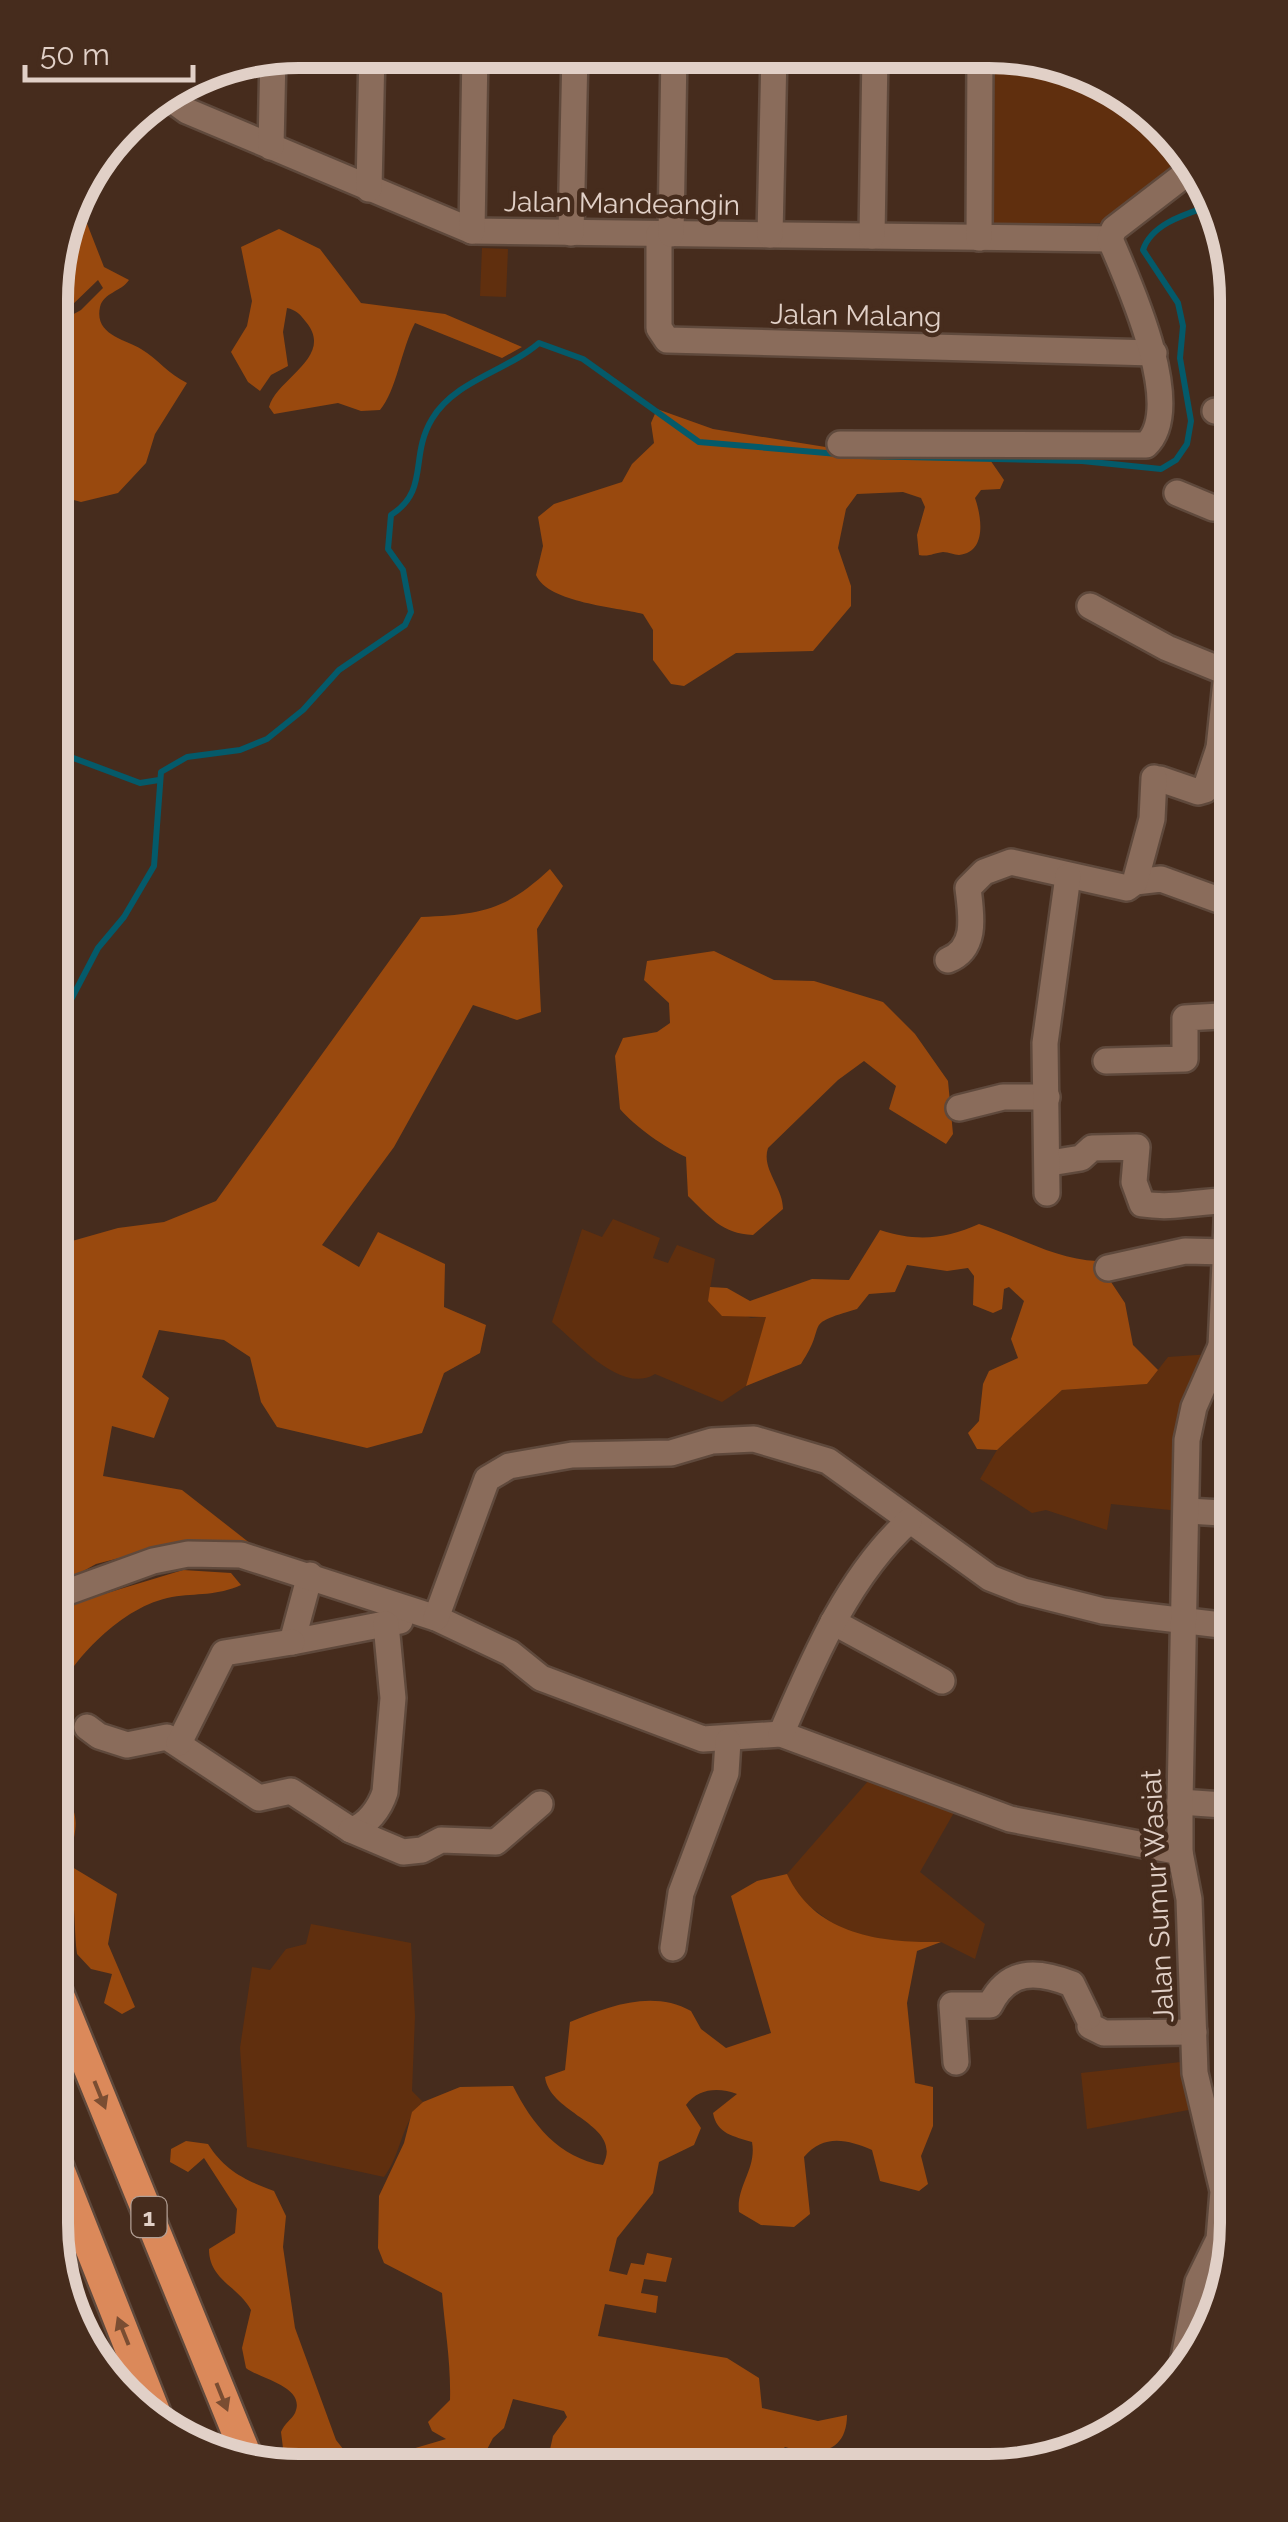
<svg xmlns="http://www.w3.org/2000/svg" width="1288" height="2522" font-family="Raleway,sans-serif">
	<rect width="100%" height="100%" fill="#462c1d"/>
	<g fill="#602f0e">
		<polygon points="989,54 1038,55 1153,111 1187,162 1102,223 987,224"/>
		<polygon points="482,248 508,249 506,297 480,296"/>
		<path d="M613,1219L660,1238L653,1258L668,1263L677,1245L715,1259L708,1301L751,1318L767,1316L746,1386L722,1402L655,1374C621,1395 577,1342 552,1322L582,1229L602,1237Z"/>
		<polygon points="1211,1354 1180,1511 1111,1504 1107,1530 1046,1510 1032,1513 980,1479 997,1450 1062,1390 1147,1384 1168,1357"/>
		<polygon points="869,1780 956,1809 920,1872 985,1924 975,1959 941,1942 901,1943 843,1931 797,1897 787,1874"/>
		<path d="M311,1924L411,1943L415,2016L412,2091L423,2102C401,2122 402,2153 384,2177L247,2147L240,2048L252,1967L270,1970L286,1949L306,1944Z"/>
		<polygon points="1181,2062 1199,2108 1087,2129 1081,2073"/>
		<polygon points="1237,2102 1237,2196 1220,2120 1231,2103"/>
	</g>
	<g fill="#99490e">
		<path d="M69,209L86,221L104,267L129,280C121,292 104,292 100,307C94,335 125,339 141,349C158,359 168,374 187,383L155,434L146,463L118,493L81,502L52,494V326L81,310L103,288L98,280L70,307L52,315C52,275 58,246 69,209Z"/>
		<path d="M279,229L320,249L361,303L445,314L522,347L502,358L415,323C402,347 396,392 380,410L361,411L338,403L274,414L269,407C277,378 335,357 306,322C300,314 296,310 287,308L283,332L288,366L271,375L260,391L248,382L231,352L247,326L252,301L241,247Z"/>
		<path d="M657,409L713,429L875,455L988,457L1004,480L1000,489L981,490L975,498C981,515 988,552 959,555C954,555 949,552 943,552C933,553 930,557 919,555L917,535L925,507L921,498L903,492L857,494L846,509L838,548L851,586V606L813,651L736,653L684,686L671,684L653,660V630L643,614C617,607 548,603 536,575L543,546L538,517L554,504L622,482L632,464L654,443L651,423Z"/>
		<path d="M550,869L563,886L537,929L541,1012L517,1020L473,1005L394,1147L322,1245L359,1267L378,1232L445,1264L444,1307L486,1325L480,1353L444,1373L422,1433L367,1448L277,1427L261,1402L250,1357L224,1340L159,1330L142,1377L169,1398L154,1438L112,1426L103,1476L182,1490L251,1544L250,1551L170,1545L96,1564L51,1589V1241L65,1243L118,1228L164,1222L216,1201L421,917C481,914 505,911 550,869Z"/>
		<path d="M714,951L774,980L814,981L883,1002L915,1034L948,1081L953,1134L946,1144L889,1109L896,1086L864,1061L838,1080L768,1148C761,1169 783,1187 783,1209L753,1235C722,1234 709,1216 688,1196L686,1157C667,1149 634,1126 620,1109L615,1056L623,1038L657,1032L670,1023L669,1003L644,980L647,961Z"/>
		<path d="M979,1224C1017,1236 1057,1260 1097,1261L1125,1303L1133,1345L1158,1370L1147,1384L1062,1390L997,1450L977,1449L968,1433L979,1421L983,1384L989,1371L1018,1358L1011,1339L1024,1301L1009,1287L1004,1289L1002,1309L993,1313L973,1305L974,1276L968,1268L947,1271L907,1265L895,1292L869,1294L857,1309C799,1326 830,1321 801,1364L746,1386L766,1317L722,1316L708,1301L710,1287L727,1288L750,1301L812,1279L849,1280L880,1230C916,1242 946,1239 979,1224Z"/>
		<path d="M183,1570L231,1573L241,1585C217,1596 197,1593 172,1597C122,1606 72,1659 51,1703V1610Z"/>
		<path d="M50,1761C61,1815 90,1792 67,1864L117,1894L108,1944L135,2007L122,2014L104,2003L112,1974L91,1969L77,1954C72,1914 80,1880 50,1848Z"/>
		<path d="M787,1874C815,1935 881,1943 941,1942L917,1951L907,2003L915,2083L933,2087V2126L921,2156L928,2184L919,2191L880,2181L872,2150C847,2139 823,2134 804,2157L810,2214L794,2227L761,2225L739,2212C736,2186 757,2169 752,2142C733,2136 717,2134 713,2113L737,2094C719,2087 698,2088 686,2105L701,2128L694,2145L659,2162L653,2193L617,2238L609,2271L627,2275L631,2263L644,2265L647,2253L672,2258L666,2282L644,2279L641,2293L658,2296L656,2313L605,2304L598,2336L727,2358L759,2378L762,2408L818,2421L847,2415C847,2453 817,2457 785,2447L769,2463L562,2466L549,2454L553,2436L567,2417L564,2411L513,2399L504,2428L493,2438L482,2459L458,2467L407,2468L412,2449L446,2439L432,2431L428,2422L450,2400C451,2362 445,2330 442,2293L384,2263L378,2248L379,2196L404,2143L412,2112L423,2102L460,2087L513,2086C532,2124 559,2158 603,2165C624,2124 550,2115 545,2077L565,2070L570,2022C607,2007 652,1989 691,2011L701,2029L726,2048L771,2033L731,1896L757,1881Z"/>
		<path d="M186,2141L208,2144C225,2171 245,2180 274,2191L286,2216L283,2247L295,2328L336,2440L351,2459L350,2469H299V2459L283,2448L281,2432C284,2424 292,2419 295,2413C307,2386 257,2378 246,2368L242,2348L251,2310C238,2286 209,2280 209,2249L235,2233L237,2209L204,2158L188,2172L170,2162L171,2149Z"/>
	</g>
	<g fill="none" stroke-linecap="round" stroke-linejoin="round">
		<g stroke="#045a6a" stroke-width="6">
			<path d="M861,456L1082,461L1161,469L1176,460L1187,444L1191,421L1180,358L1183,326L1178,303L1143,250C1152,222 1190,213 1215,204"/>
			<polyline points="52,750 140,783 159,780"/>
			<path d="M51,1038L98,948L124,917L154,866L161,772L187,757L240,750L267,739L303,710L339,670L405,625L411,612L403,570L388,549L391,515C430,490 409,457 432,419C454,381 507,371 539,343L583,359L699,442L838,454"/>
		</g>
		<defs>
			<g id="street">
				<polyline points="173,88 176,103 187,111 472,231 1110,239"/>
				<polyline points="271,147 273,55"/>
				<polyline points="369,189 372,50"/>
				<polyline points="472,231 475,51"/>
				<polyline points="571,233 575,52"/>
				<polyline points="659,234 659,328 667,340 1154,353"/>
				<polyline points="671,234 674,52"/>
				<polyline points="770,235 774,53"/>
				<polyline points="872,236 875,54"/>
				<polyline points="979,238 980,54"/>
				<polyline points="1215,411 1238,414"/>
				<path d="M840,444L1146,445C1186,408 1129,283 1110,239L1114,229L1192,169"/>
				<polyline points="1238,461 1234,460 1238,428"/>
				<polyline points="1177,493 1213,508 1238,509"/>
				<polyline points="1090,606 1167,648 1238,677"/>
				<polyline points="1227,672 1219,748 1238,757"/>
				<polyline points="1160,779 1198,792 1205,790 1219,748"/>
				<polyline points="1135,882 1161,879 1238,907"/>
				<path d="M948,960C978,948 971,914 968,888L984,872L1011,862L1127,888L1135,882L1152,819L1154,778"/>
				<polyline points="1106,1061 1185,1059 1185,1018 1238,1015"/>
				<polyline points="959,1108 1003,1097 1047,1097"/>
				<path d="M1050,1163L1081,1158L1092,1148L1137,1147L1134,1182L1142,1204C1175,1209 1196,1201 1228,1201L1221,1346L1235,1348"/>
				<polyline points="1047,1193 1045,1043 1068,876"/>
				<polyline points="1108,1268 1185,1251 1227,1252"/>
				<polyline points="1188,1511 1238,1514"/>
				<polyline points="310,1575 292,1642 400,1621"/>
				<polyline points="51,1598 153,1561 188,1554 241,1555 436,1618 510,1653 541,1678 703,1739 781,1734 1010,1819 1180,1852"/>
				<polyline points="436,1618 487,1479 509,1466 572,1455 671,1453 712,1441 754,1439 828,1461 990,1578 1023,1591 1103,1611 1238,1627"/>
				<polyline points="833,1622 942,1681"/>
				<path d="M87,1727L99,1736L127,1745L167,1737L259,1798L291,1791L351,1830C367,1826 380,1808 385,1792L393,1698L386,1624"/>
				<path d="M781,1734C813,1660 848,1576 909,1521"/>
				<polyline points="179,1743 224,1653 292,1642"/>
				<polyline points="1180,1802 1238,1806"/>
				<polyline points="351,1830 403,1852 422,1850 441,1840 496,1842 540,1804"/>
				<polyline points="673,1948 681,1893 726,1773 728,1741"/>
				<polyline points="1090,2026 1104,2033 1194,2032"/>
				<path d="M956,2062L952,2005H990C1008,1969 1036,1970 1072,1984L1088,2017"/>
				<polyline points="1180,2380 1198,2282 1219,2239 1223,2191 1195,2073 1189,1899 1180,1852 1180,1802 1187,1440 1194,1407 1221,1346"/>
			</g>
			<g id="highway">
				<polyline points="50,1973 249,2462"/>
				<polyline points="50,2146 159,2422"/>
			</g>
		</defs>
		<use href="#street" stroke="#5f493c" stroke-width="30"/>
		<use href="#highway" stroke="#5f493c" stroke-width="35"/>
		<use href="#street" stroke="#8a6c5b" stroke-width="25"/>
		<use href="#highway" stroke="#db895a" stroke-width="30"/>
	</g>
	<defs><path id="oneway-solid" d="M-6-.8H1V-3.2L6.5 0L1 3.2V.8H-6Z" transform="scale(2.5)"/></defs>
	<g fill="#7a4d32">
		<use href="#oneway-solid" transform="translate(100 2095) rotate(68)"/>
		<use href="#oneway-solid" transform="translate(123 2331) rotate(-112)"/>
		<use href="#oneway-solid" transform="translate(222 2397) rotate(68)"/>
	</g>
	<g text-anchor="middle" stroke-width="9" stroke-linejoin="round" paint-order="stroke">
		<rect fill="#462c1d" stroke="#b29f94" stroke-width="2.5" x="131.5" y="2197" width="35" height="40" rx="8"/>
		<g font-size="25" font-weight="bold" fill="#e1d0c7">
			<text x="149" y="2226">1</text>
		</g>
		<g font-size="28" fill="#e1d0c7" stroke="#462c1d">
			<text transform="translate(622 203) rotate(1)" y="10">Jalan Mandeangin</text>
			<text transform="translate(856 315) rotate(1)" y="10">Jalan Malang</text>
			<text transform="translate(1157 1896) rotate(-93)" y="10">Jalan Sumur Wasiat</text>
		</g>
	</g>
	<path d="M0 0H1288V2522H0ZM299 68H989A231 231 0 0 1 1220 299V2223A231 231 0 0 1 989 2454H299A231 231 0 0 1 68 2223V299A231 231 0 0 1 299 68Z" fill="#462c1d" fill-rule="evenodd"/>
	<path fill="none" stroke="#e1d0c7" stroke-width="12" d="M299 68H989A231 231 0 0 1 1220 299V2223A231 231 0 0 1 989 2454H299A231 231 0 0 1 68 2223V299A231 231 0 0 1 299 68Z"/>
	<path d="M25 65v15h168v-15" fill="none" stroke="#e1d0c7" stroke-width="5"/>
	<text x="40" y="65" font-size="30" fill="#e1d0c7" stroke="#462c1d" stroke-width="8" paint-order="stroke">50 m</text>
</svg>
